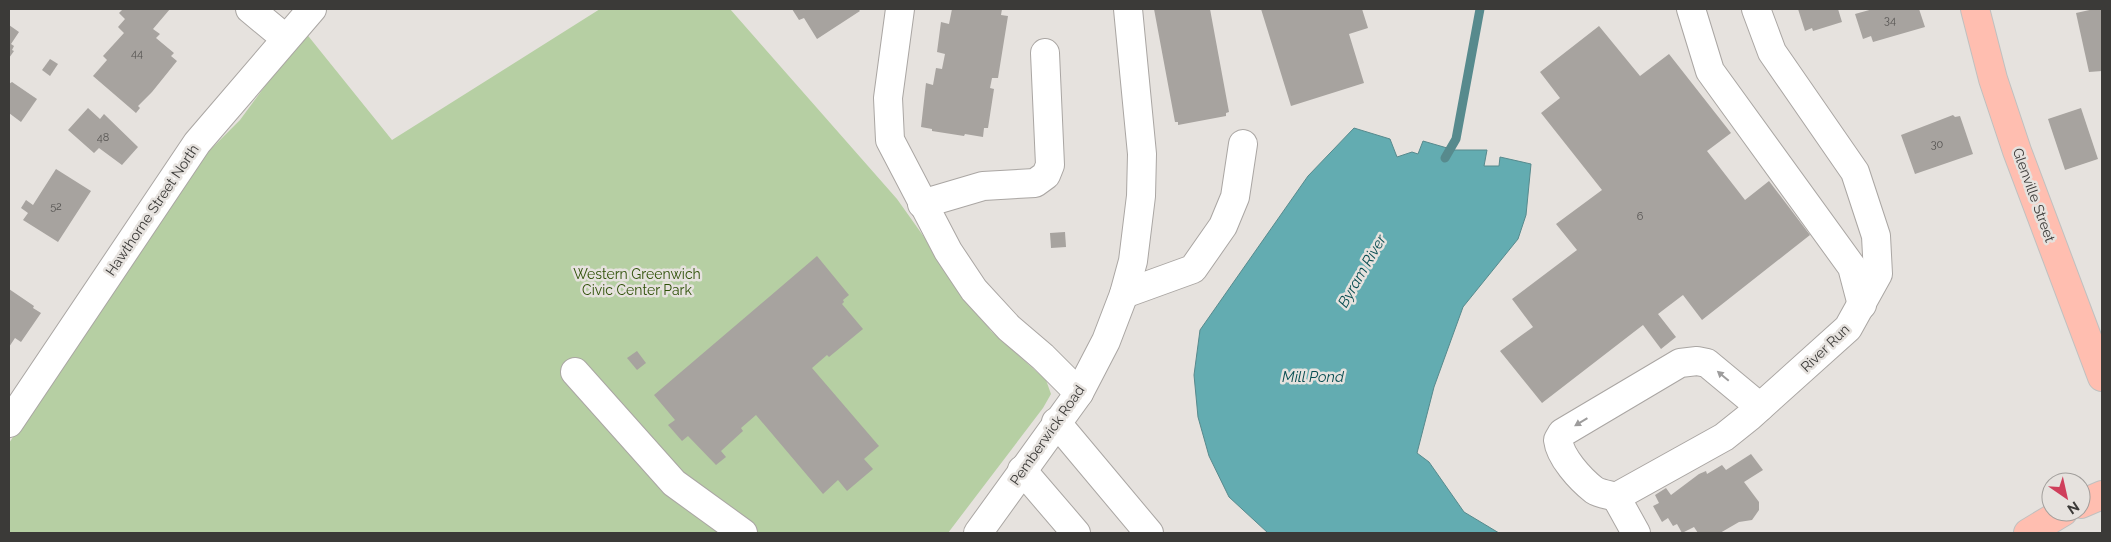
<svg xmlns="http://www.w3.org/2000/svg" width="2111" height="542" font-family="Raleway,sans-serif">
	<rect width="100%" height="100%" fill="#e6e2de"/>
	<polygon fill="#b6cfa3" points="600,9 730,9 897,199 991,331 1046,380 1051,394 1043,408 948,533 9,533 9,443 197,163 240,120 305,32 392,140"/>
	<polygon fill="#63acb1" stroke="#578a8d" points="1354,128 1390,139 1397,157 1412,152 1418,154 1423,141 1454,150 1487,150 1484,166 1499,166 1500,157 1531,164 1526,215 1518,239 1463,307 1434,387 1417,453 1429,462 1464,512 1499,533 1268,533 1229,497 1209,456 1198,417 1194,375 1200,330 1308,176"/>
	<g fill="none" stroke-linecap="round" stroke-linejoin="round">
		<polyline stroke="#578a8d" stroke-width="9" points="1445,158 1456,139 1480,9"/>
	</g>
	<g fill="#a7a39f">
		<polygon points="123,9 170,9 153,29 160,34 156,38 174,53 171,56 177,61 152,92 138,106 140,108 136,113 93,76 107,60 103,56 124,33 118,27 125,19 119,13"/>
		<polygon points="792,9 858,9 860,11 817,39 804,18 799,20"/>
		<polygon points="952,9 1002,9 1001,15 1008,16 998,78 992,78 990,88 994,89 988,128 984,128 983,137 965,134 964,136 932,131 932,129 921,127 926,83 933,85 936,68 942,69 945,54 937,52 941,22 949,24"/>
		<polygon points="1154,9 1210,9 1229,112 1226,113 1226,116 1178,125 1178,122 1175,122"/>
		<polygon points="1261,9 1362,9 1368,28 1349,34 1364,83 1291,106"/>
		<polygon points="1798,9 1838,9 1842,22 1813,31 1812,28 1805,31"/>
		<polygon points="1873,9 1919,9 1925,27 1873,42 1871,36 1863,39 1855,14"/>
		<polygon points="2094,9 2102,9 2102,71 2089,72 2076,13"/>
		<polygon points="9,25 19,32 11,44 14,46 12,50 14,51 9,58"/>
		<polygon points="1599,26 1640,76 1669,54 1731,133 1707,151 1745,200 1769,181 1810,235 1702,320 1683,295 1658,314 1676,337 1661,349 1643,325 1542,403 1500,351 1533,327 1512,299 1577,250 1556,224 1602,190 1541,113 1560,98 1540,72"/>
		<polygon points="50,59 58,64 50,76 42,70"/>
		<polygon points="12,82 37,99 21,122 9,113 9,84"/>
		<polygon points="88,108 100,119 104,114 138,147 122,165 99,148 94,153 68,130"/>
		<polygon points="2081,108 2098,159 2065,170 2048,119"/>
		<polygon points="1953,115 1955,117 1960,116 1973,154 1915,174 1901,135"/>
		<polygon points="56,169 91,191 58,242 23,220 28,213 21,208 26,200 33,205"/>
		<polygon points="1065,232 1066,247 1051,248 1050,233"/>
		<polygon points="817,256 849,295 843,300 844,302 842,304 863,329 829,357 827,355 812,368 879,446 864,459 873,469 847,491 838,480 823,494 756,415 741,428 743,431 721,451 726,457 716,465 688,436 682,441 668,425 675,420 654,395"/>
		<polygon points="9,289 34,306 33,308 41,313 21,342 15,338 9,347"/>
		<polygon points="637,351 646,363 637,370 627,358"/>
		<polygon points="1751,454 1763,470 1744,482 1759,502 1759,510 1752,520 1739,522 1720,533 1698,533 1694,527 1682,533 1677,524 1673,526 1668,518 1662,522 1653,506 1659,503 1655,495 1666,488 1671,495 1699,474 1706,471 1707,474 1722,465 1726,470"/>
	</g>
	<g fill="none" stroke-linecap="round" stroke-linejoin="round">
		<defs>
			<g id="minor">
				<polyline points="250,9 285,38"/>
				<polyline points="900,9 888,98 890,140 948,251 974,290 1009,328 1043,357 1079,393"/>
				<polyline points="1691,9 1710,71 1852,267 1862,305"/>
				<polyline points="922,204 983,186 1035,183 1046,175 1050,165 1045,53"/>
				<polyline points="1124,294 1193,269 1223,226 1235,197 1243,144"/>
				<polyline points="575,372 674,483 743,533"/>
				<polyline points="1056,422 1149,533"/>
				<polyline points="9,423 197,143 312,9"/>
				<polyline points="1022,470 1076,533"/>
				<path d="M1616,497C1610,495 1600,494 1594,490C1580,479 1560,457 1558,440L1562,433L1680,363L1697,361L1707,363L1760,407"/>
				<polyline points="978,533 1079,393 1106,341 1124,294 1133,261 1141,196 1142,154 1128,9"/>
				<polyline points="1636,533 1616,497 1724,437 1749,417 1848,328 1878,274 1876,236 1855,172 1772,52 1756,9"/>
			</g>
			<g id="major">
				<polyline points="1975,9 1993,79 2017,151 2102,377"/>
				<polyline points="2081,504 2102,495"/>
				<polyline points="2028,533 2063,512"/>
			</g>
		</defs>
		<use href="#minor" stroke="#aaa6a3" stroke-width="30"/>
		<use href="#major" stroke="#c0c0bf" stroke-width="30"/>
		<use href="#minor" stroke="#fff" stroke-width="28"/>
		<use href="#major" stroke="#ffbeb0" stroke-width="28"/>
	</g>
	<defs><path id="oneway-solid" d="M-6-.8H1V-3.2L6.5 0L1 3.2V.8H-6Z" transform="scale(1.25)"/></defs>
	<g fill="#9d9c9c">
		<use href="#oneway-solid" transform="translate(1723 376) rotate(-140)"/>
		<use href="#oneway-solid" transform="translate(1581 422) rotate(149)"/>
	</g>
	<g text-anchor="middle" stroke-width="5" stroke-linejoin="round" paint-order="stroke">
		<g font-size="11" fill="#565452">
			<text x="1890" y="24">34</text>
			<text x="137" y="57">44</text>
			<text x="103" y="141">48</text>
			<text x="1937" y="148">30</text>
			<text x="56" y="210">52</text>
			<text x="1640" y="220">6</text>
		</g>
		<g font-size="14" fill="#3b3a38" stroke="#e6e2de">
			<text transform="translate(2034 195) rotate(70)" y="5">Glenville Street</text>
			<text transform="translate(152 210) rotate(-56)" y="5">Hawthorne Street North</text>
			<text transform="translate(1825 348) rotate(-44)" y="5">River Run</text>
			<text transform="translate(1047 435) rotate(-55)" y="5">Pemberwick Road</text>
		</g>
		<g font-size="14" fill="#2e5007" stroke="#e6e2de">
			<text x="637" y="279">Western Greenwich<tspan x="637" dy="16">Civic Center Park</tspan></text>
		</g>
		<g font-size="15" font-style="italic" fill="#084d51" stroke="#e6e2de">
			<text transform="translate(1362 271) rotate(-60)" y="5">Byram River</text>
			<text x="1313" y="382">Mill Pond</text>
		</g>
	</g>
	<rect width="2111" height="542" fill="none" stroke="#3b3a38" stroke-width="20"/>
	<g transform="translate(2066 497) rotate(146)"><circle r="24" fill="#e6e2de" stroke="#a29f9c"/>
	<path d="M0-4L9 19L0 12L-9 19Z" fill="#cf3f5b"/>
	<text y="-8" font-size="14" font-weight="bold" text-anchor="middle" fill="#3b3a38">N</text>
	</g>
</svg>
